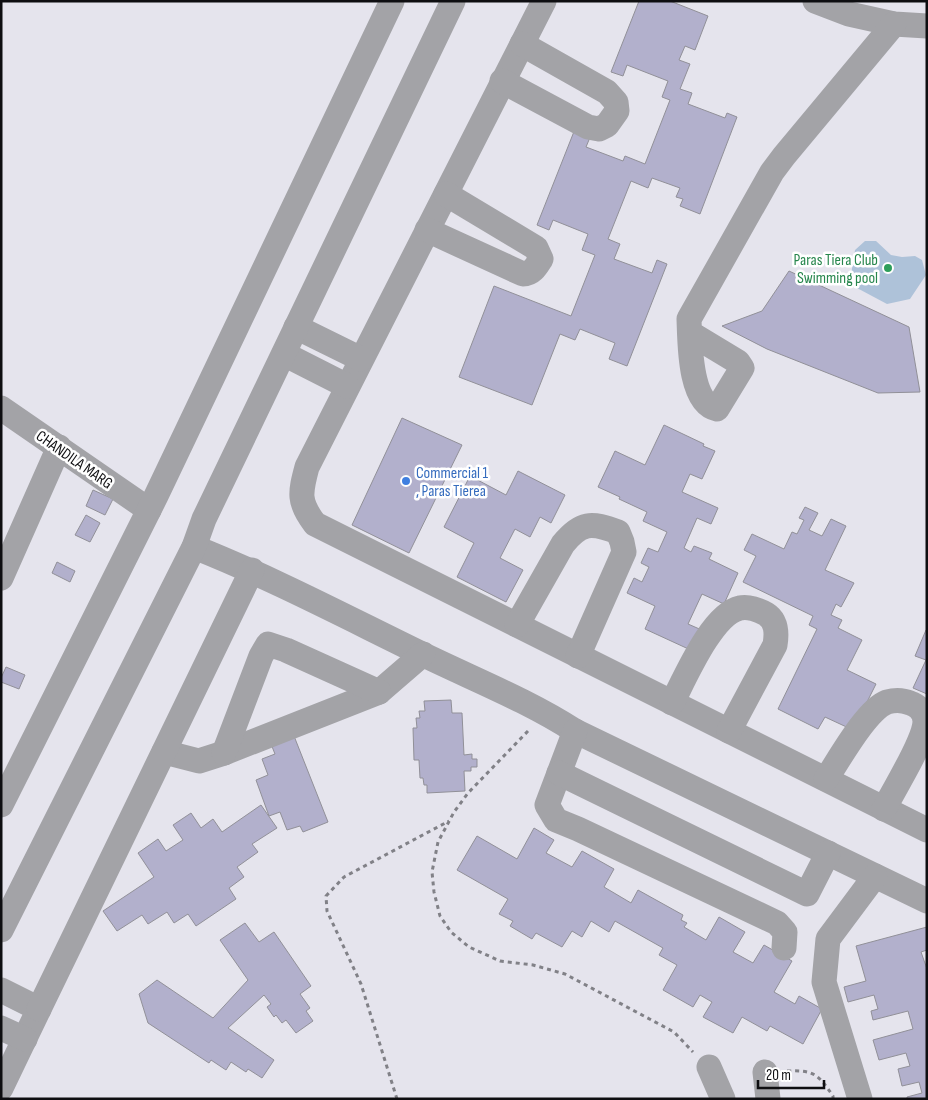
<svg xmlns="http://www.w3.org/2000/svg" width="928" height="1100" font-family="'Sofia Sans Condensed',sans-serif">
	<rect width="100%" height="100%" fill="#e5e4ed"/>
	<polygon fill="#aec2d9" points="865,241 876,241 891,255 902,257 915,256 922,260 926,275 910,299 887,304 857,288 851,275 855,250"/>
	<g fill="#b2b0cc" stroke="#919098">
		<polygon points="639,1 670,1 708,16 695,50 685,46 679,60 690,64 680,89 692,93 688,104 725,118 727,113 737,117 700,214 680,206 683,199 676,197 680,188 652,178 648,188 631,181 608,239 620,244 614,259 652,273 657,260 667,264 627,366 609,359 615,343 580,329 575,340 560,334 532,405 459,377 494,286 571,316 595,255 582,250 588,234 553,220 549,230 537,225 575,129 591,135 586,147 623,161 625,156 645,164 670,100 662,97 668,81 627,65 623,76 611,72"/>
		<polygon points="789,271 909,327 920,392 878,393 767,349 722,326 762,311"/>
		<polygon points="402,418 462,445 409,553 352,525"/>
		<polygon points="664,425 704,444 703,446 715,451 702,479 690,474 682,492 718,508 711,524 697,518 684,548 691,552 694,546 712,553 709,559 738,573 724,604 702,594 688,624 704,631 695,652 645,629 655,606 627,593 634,578 642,582 649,567 641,563 648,548 658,552 667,532 643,521 647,512 619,499 620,497 598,487 615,451 645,465"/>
		<polygon points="518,471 565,495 551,523 540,517 530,537 515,529 500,558 523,570 506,602 457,577 474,543 444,527 470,476 506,495"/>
		<polygon points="93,490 113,499 105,515 86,506"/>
		<polygon points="805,507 818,513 809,530 822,536 831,519 846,526 825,570 854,583 841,607 836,604 831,615 842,620 838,628 862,640 847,670 876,684 853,730 825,717 818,729 778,709 817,629 809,625 813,616 743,582 756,556 744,550 752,534 784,549 792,532 797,534 804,520 799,518"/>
		<polygon points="86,515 100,523 90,542 75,535"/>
		<polygon points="57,562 75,571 70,582 52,573"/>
		<polygon points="926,630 927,630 927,694 913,688 926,660 915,656"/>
		<polygon points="6,667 25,675 19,689 1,682 1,678"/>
		<polygon points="451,700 452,713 462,713 464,755 472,754 472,759 477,759 477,767 471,767 471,771 464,771 465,791 427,793 427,785 424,785 423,778 420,778 419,760 414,760 413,728 417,728 416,718 420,718 419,711 425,711 424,701"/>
		<polygon points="294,736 328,822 303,832 300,826 287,830 280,812 269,816 256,780 268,775 262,759 275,754 271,744"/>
		<polygon points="261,805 277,828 252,844 258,852 237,867 244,877 229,888 236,899 196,926 188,914 174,923 167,912 148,924 142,915 117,931 103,911 154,877 138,853 158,839 166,851 183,840 173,825 191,813 201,828 213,819 222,832"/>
		<polygon points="534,828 554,840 546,853 572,867 582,851 614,869 604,887 631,903 638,890 683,915 681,920 687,923 684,927 706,940 719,917 745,932 733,952 753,963 764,945 792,961 774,992 795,1004 799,996 822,1009 803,1044 770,1026 767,1031 742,1017 733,1033 703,1017 712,1002 700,995 693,1007 663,990 677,965 659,955 663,948 615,921 609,932 591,921 582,937 572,931 562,947 536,933 532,939 510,926 513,921 499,914 508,899 457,870 477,836 517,859"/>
		<polygon points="245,923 259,942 274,932 311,986 300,994 310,1008 306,1011 313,1021 296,1033 286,1020 282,1023 276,1015 274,1017 267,1007 271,1004 264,995 228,1028 274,1060 262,1078 248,1069 246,1072 231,1062 226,1070 211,1060 209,1063 148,1023 139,994 157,980 213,1018 248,980 220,940"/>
		<polygon points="927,927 927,950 921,952 927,969 927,1099 907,1099 907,1097 922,1093 919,1082 902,1086 898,1069 910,1066 906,1053 879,1060 873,1040 913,1029 908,1011 873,1020 871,1011 878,1009 874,995 848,1002 844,987 866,981 856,946"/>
	</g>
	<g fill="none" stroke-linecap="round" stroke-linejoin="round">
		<g stroke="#818187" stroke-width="3" stroke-dasharray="4 4" stroke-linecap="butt">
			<polyline points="528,731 468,793 454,812 438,842 432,872 434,892 440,916 451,932 469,947 500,961 533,965 565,974 674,1032 693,1052"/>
			<path d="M787,1071C814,1070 818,1074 833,1096V1099"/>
			<polyline points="397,1099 361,984 327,911 326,896 344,877 449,821"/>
		</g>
		<g stroke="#a3a3a7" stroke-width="25">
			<path d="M544,1L307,467C300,493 298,502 315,524L927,830"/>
			<polyline points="815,1 849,14 894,24 927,26"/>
			<polyline points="502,81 588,127 599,129 607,125 617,111 616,102 607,92 522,44"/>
			<path d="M427,230L523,274C532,274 536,267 541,259L536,248L446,194"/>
			<polyline points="296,327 361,359"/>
			<path d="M690,333L738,362L742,368L717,409C689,403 690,342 689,319L772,172L784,156L894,24"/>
			<polyline points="284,354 347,386"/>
			<polyline points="1,408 149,510"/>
			<path d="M194,547C272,578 346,617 422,654C473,679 527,700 575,731L927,901"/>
			<polyline points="1,578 59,447"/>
			<path d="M517,625L563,544C581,522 591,522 618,532L622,542L624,552L578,656"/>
			<path d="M672,703C685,678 712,614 740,608C748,606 759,610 766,614C777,621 777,633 775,645L729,731"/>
			<polyline points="575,731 547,805 556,820 578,829 777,923 785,932 784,948"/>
			<polyline points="164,752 199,761 224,753 379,692 423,654"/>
			<polyline points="224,753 261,656 268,644 286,650 379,692"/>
			<polyline points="559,773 807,894 828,853"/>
			<path d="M826,779C839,760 866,710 887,702C894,700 903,700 910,703C919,706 925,713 925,722C924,742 894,789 884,809"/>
			<polyline points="1,805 156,496 392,1"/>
			<polyline points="1,930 194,547 204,519 453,1"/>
			<polyline points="1,990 39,1009 1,1088"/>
			<polyline points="39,1009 252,570"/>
			<polyline points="1,1028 25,1039"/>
			<polyline points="709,1067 723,1099"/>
			<polyline points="765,1072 768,1099"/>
			<polyline points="860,1099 824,982 828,939 875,876"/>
		</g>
	</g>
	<circle fill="#2e9e5b" stroke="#fff" stroke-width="2" cx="888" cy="268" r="5"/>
	<circle fill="#3f7fe0" stroke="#fff" stroke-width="2" cx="406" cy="481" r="5"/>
	<g text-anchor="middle" stroke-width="5" stroke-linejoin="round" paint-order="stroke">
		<g font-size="16" fill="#27864d" stroke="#fff" text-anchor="end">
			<text x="878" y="265">Paras Tiera Club<tspan x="878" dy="18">Swimming pool</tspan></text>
		</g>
		<g font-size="16" fill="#0e0e11" stroke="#fff">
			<text transform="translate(75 459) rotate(35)" y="6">CHANDILA MARG</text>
		</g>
		<g font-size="16" fill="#366cbe" stroke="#fff" text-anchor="start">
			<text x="416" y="478">Commercial 1<tspan x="416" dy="18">, Paras Tierea</tspan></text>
		</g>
	</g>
	<rect width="928" height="1100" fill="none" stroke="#0e0e11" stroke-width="5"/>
	<path d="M758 1080v8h66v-8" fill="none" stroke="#0e0e11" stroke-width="2.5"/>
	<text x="766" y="1080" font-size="15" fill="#0e0e11" stroke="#ffffff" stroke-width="4" paint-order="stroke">20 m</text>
</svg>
